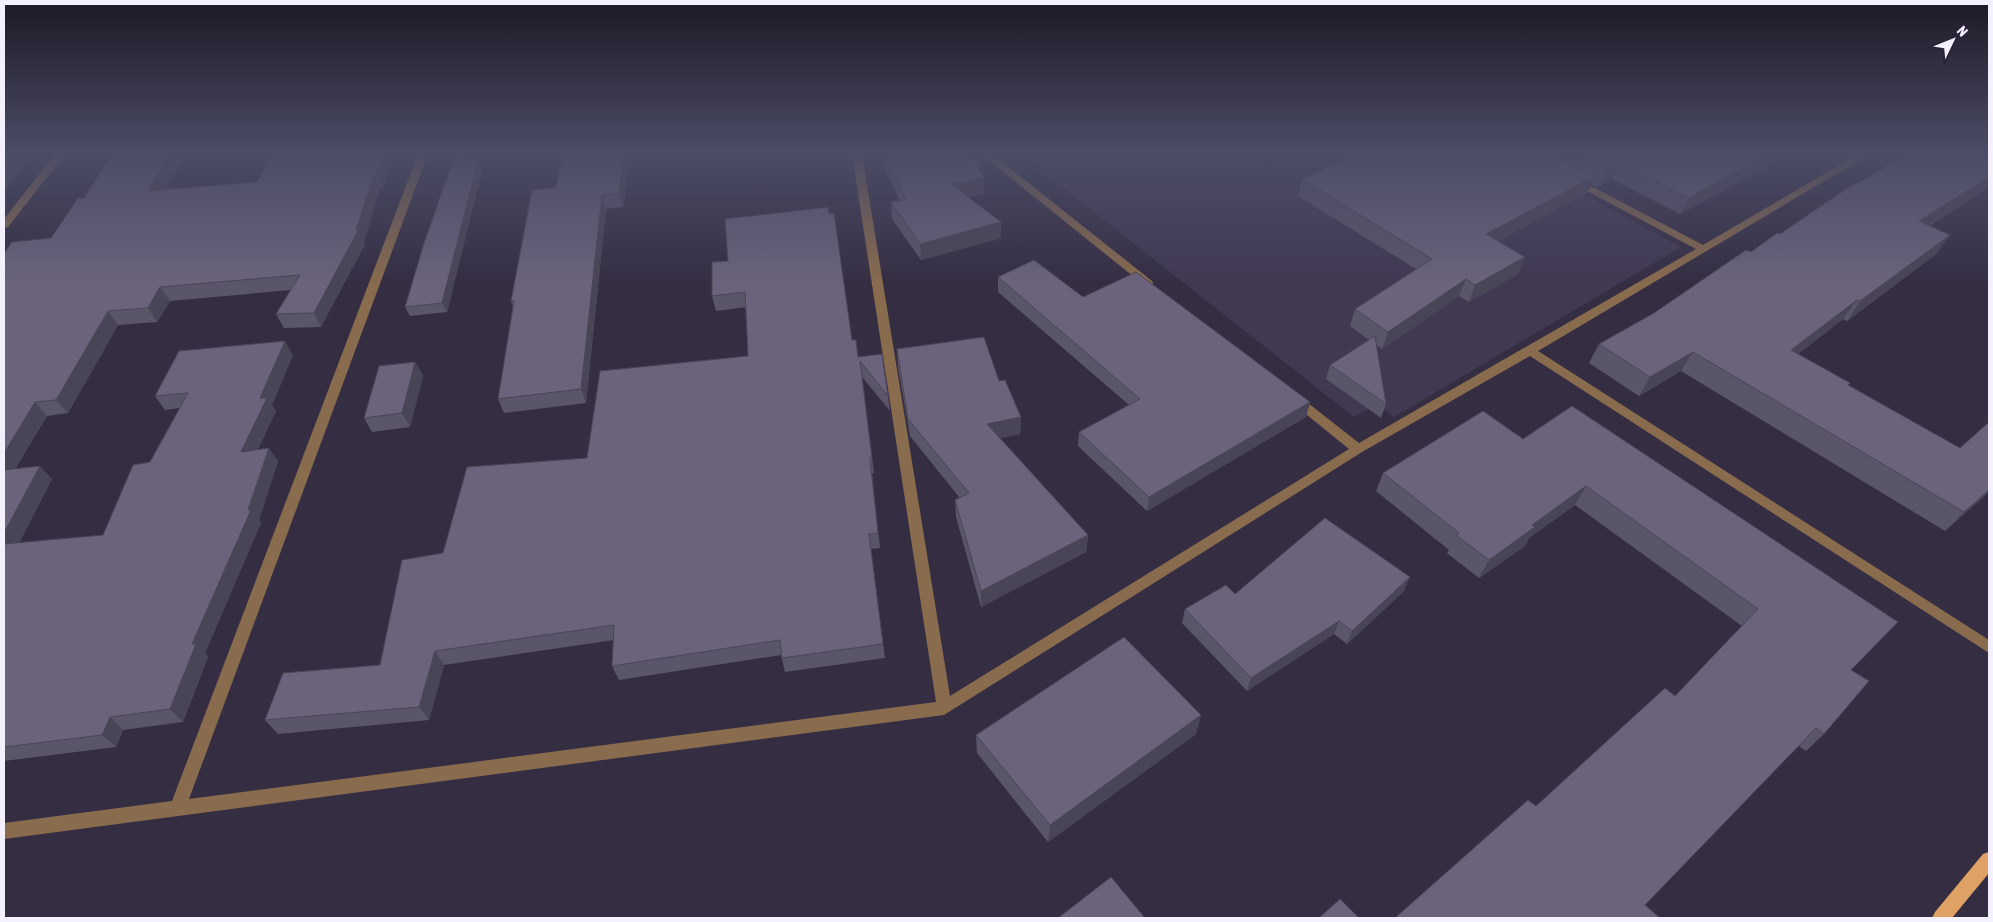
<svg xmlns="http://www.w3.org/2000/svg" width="1993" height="922" font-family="'Asap Condensed',sans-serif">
	<rect width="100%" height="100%" fill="#352e43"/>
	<polygon fill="#413852" points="1020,154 1508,154 1681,247 1394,417 1377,404 1354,417"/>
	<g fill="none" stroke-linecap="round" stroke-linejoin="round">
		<g fill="#896b4e" fill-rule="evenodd">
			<polygon points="55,154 65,154 8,227 4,228 4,219"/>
			<polygon points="418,154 428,154 189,799 936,702 852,154 862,154 950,696 1349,449 1291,402 1289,399 1291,396 1299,396 1359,443 1696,249 1572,183 1572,179 1578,179 1703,245 1858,154 1870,154 1538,351 1989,640 1989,653 1530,356 1362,452 944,715 4,839 4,823 172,801"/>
			<polygon points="981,154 992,154 1152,281 1153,283 1152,285 1144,285"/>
		</g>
		<polygon fill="#e0a164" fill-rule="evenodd" points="1989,852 1989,873 1952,918 1932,918 1935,912 1983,854"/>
	</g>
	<g fill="#5b556a">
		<polygon points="112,154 185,154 165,189 257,182 272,154 393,154 383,188 380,188 364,242 365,244 321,327 284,328 276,314 291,290 170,301 157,322 118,325 68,413 47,416 15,469 52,479 19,543 103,535 150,462 180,408 165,410 155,396 293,355 272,405 276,411 258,449 278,461 259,520 261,523 205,653 208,657 183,722 123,730 116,747 4,761 4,254 51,238 84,198"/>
		<polygon points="563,154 629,154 628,173 623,207 606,209 586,403 504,413 498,399 513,307 511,301 556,188"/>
		<polygon points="878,154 971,154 984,178 984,194 968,197 1001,238 921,260 892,219 891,202 900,201"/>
		<polygon points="1356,154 1780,154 1770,159 1766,167 1680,214 1612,179 1597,187 1591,184 1587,193 1498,241 1518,274 1469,302 1459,296 1382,349 1376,345 1386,404 1381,418 1326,379 1330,365 1369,340 1350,326 1355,309 1416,269 1298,196 1302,179"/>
		<polygon points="1989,154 1989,187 1929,226 1950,235 1936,254 1847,321 1843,319 1798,354 1850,383 1848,385 1989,492 1945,531 1681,371 1639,396 1589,363 1599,344 1654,313 1751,252"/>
		<polygon points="482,170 447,312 410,316 405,307"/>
		<polygon points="712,262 852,340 858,357 888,396 890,411 862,377 874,473 872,473 880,548 871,549 885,658 785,672 781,655 619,680 612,666 614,640 444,665 429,720 278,734 265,720 380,665 443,553 587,458 748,356 746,307 716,311 712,296"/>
		<polygon points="998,277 1083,297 1310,402 1306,417 1147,511 1078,446 1079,432 1129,405 998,292"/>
		<polygon points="897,349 999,381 1021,417 1020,434 1000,438 1088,535 1086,552 981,607 956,517 955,500 959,497 910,436 898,367"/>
		<polygon points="415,362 423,376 410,427 372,432 364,418"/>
		<polygon points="1483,411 1851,670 1824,734 1806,751 1799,746 1536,806 1675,696 1742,626 1575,505 1529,538 1525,546 1479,578 1447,553 1449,550 1376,491 1383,473"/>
		<polygon points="1404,591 1347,644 1334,634 1247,691 1182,623 1185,609 1235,594"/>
		<polygon points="1201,715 1196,734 1048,842 977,753 976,735"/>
	</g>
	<g fill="#4a4556">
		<polygon points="9,154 32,154 4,192 4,160"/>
		<polygon points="169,154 185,154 157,204 148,191"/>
		<polygon points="383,154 393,154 383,188 376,175"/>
		<polygon points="624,154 629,154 628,173 623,207 619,193"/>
		<polygon points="1767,154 1780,154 1770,159 1766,167 1680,214 1689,198"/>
		<polygon points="478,161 482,170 447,312 442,303"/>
		<polygon points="1620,163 1612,179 1597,187 1605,171"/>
		<polygon points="374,175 380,188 364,242 365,244 321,327 314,313 356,230"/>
		<polygon points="1595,176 1587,193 1480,251 1486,234"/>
		<polygon points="1989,177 1989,187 1905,240 1919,221"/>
		<polygon points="984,178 984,194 951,200 951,184"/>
		<polygon points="602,195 606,209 586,403 581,389"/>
		<polygon points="1001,222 1001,238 921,260 920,244"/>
		<polygon points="1950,235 1936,254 1847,321 1860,301"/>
		<polygon points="1525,257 1518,274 1469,302 1475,285"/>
		<polygon points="1466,279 1459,296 1382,349 1388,332"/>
		<polygon points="160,287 170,301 157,322 148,308"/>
		<polygon points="1857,300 1843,319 1778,369 1791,350"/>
		<polygon points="108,311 118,325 68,413 56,400"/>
		<polygon points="285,341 293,355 272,405 276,411 250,465 241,452 260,398"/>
		<polygon points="1693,352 1681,371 1639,396 1650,377"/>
		<polygon points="415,362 423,376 410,427 402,413"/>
		<polygon points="35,402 47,416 5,485 4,484 4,453"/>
		<polygon points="1310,402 1306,417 1147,511 1149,497"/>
		<polygon points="1021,417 1020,434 987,441 987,424"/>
		<polygon points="269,448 278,461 259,520 261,523 205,653 208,657 183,722 170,709 192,644 248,510"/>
		<polygon points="40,466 52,479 11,558 4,551 4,533"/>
		<polygon points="1586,486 1575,505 1529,538 1525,546 1479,578 1489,560 1532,525"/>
		<polygon points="1989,490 1989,492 1945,531 1964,512"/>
		<polygon points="1088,535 1086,552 981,607 981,591"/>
		<polygon points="1410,577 1404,591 1347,644 1352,631"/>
		<polygon points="1339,621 1334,634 1247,691 1251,678"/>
		<polygon points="435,651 444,665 429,720 419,707"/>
		<polygon points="1201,715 1196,734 1048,842 1050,825"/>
		<polygon points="110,717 123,730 116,747 102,735"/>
	</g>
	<g fill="#6a637b" stroke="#4a4556">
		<polygon points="4,154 9,154 4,160"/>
		<polygon points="112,154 169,154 148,191 257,182 272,154 383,154 376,175 374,175 356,230 358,231 314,313 276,314 300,275 160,287 148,308 108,311 56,400 35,402 4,453 4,254 12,242 51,238 78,198 84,198"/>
		<polygon points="563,154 624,154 619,193 602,195 581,389 498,399 514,301 511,301 532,190 556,188"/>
		<polygon points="884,154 971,154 984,178 951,184 1001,222 920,244 891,202 906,200"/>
		<polygon points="1356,154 1552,154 1595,176 1486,234 1525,257 1475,285 1466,279 1388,332 1355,309 1432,259 1302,179"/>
		<polygon points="1573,154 1768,154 1689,198 1620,163 1605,171"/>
		<polygon points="1909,154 1989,154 1989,177 1919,221 1950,235 1860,301 1857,300 1791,350 1850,383 1848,385 1960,448 1989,422 1989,490 1964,512 1693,352 1650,377 1599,344 1654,313 1746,250 1751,252 1777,233 1780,234 1846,189"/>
		<polygon points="455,155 478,161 442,303 405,307 424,243"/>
		<polygon points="828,207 829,214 834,213 852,340 856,340 858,357 882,354 888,396 860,361 872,458 870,458 878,533 869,534 883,644 782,658 780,640 612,666 614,625 435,651 419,707 265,720 283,673 380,665 402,560 443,553 467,467 587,458 600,371 748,356 745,292 712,296 712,262 728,261 725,219"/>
		<polygon points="1034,260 1083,297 1136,272 1310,402 1149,497 1079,432 1140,399 998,277"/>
		<polygon points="1375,336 1386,404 1330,365"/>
		<polygon points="984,337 999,381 1005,380 1021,417 987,424 1088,535 981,591 955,500 969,493 908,419 897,349"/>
		<polygon points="285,341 260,398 267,398 241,452 269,448 248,510 251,510 192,644 196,644 170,709 110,717 102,735 4,747 4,544 103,535 133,465 150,462 188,393 155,396 179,351"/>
		<polygon points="415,362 402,413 364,418 379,366"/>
		<polygon points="1572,406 1898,622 1851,670 1869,681 1824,734 1816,728 1645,905 1660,918 1395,918 1528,800 1536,806 1665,688 1675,696 1758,609 1586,486 1532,525 1535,527 1489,560 1456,535 1459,533 1383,473 1483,411 1523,439"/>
		<polygon points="40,466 4,533 4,470"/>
		<polygon points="1325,518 1410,577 1352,631 1339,621 1251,678 1185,609 1226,585 1235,594"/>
		<polygon points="1124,637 1201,715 1050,825 976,735"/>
		<polygon points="1111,877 1145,918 1058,918"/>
		<polygon points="1340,899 1359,918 1319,918"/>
	</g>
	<linearGradient id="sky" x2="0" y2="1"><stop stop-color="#1d1925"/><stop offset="0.54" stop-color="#4b4c66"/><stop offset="1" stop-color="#4b4c66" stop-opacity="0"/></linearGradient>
	<rect width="1993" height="283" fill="url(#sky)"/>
	<rect width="1993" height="922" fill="none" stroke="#f4f0fe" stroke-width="10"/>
	<g transform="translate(1953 40) rotate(47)" stroke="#2b2439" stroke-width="4" paint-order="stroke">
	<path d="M0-4L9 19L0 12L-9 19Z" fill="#f4f0fe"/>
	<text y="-8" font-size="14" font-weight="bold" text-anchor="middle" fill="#f4f0fe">N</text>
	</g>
</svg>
